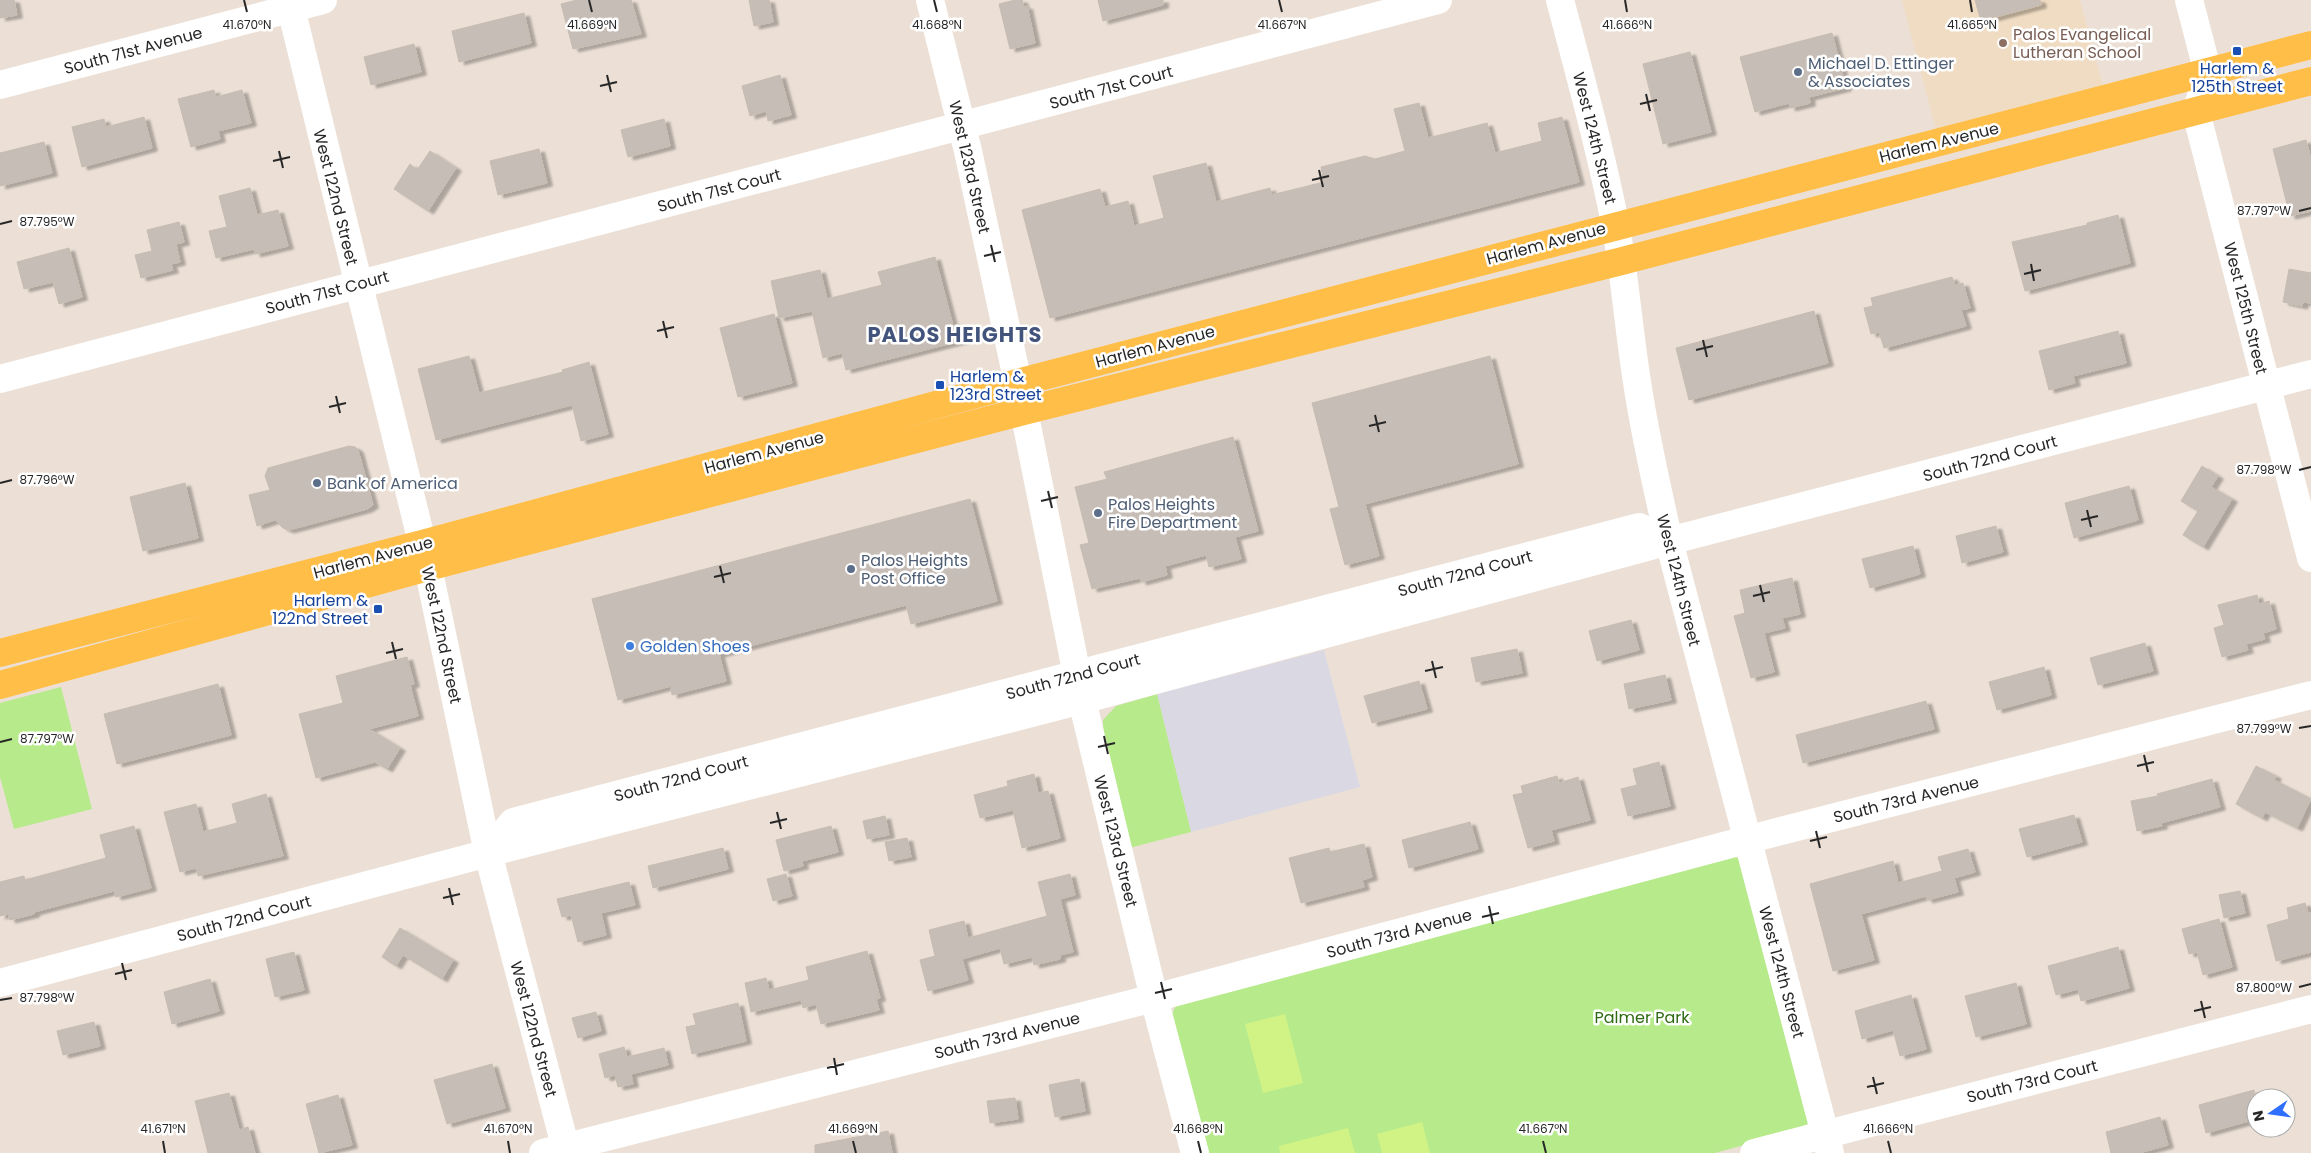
<svg xmlns="http://www.w3.org/2000/svg" width="2311" height="1153" font-family="Poppins,sans-serif">
	<defs>
		<filter id="shadow"><feDropShadow dx="5.5" dy="3" stdDeviation="1" flood-color="#0004"/></filter>
	</defs>
	<rect width="100%" height="100%" fill="#ece0d6"/>
	<polygon fill="#dad8e3" points="1324,650 1360,787 1191,832 1157,694"/>
	<polygon fill="#f0dcc2" points="1902,0 2080,0 2103,86 1936,130"/>
	<g fill="#b6ea8b">
		<polygon points="61,687 92,809 14,829 0,777 0,703"/>
		<polygon points="1157,694 1191,832 1129,848 1104,749 1103,720 1116,706"/>
		<polygon points="1735,857 1741,859 1809,1123 1796,1131 1715,1153 1206,1153 1172,1014 1176,1005"/>
	</g>
	<g fill="#d1f385">
		<polygon points="1285,1014 1303,1083 1263,1093 1245,1024"/>
		<polygon points="1422,1122 1430,1153 1382,1153 1377,1134"/>
		<polygon points="1348,1128 1355,1153 1280,1153 1279,1146"/>
	</g>
	<g fill="#c6bdb6" stroke="#c7bcb0" filter="url(#shadow)">
		<polygon points="0,0 14,0 17,15 0,18"/>
		<polygon points="577,0 631,0 641,34 573,49 561,4"/>
		<polygon points="749,0 769,0 773,22 754,26"/>
		<polygon points="1015,0 1022,0 1024,7 1027,6 1035,43 1010,49 999,4"/>
		<polygon points="1098,0 1163,0 1163,5 1103,21"/>
		<polygon points="1975,0 2040,0 2041,5 1981,21"/>
		<polygon points="524,13 531,43 459,62 452,31"/>
		<polygon points="1832,33 1846,88 1809,97 1810,103 1790,108 1789,103 1755,112 1740,57"/>
		<polygon points="414,44 421,72 371,85 364,57"/>
		<polygon points="1690,52 1711,132 1663,144 1643,64"/>
		<polygon points="780,75 791,115 768,121 766,111 750,116 742,86"/>
		<polygon points="214,90 216,97 242,90 251,123 218,131 220,139 191,147 178,99"/>
		<polygon points="1419,103 1428,138 1487,123 1495,153 1542,141 1538,123 1562,117 1579,182 1050,318 1022,210 1100,189 1105,207 1128,201 1134,226 1164,218 1153,176 1206,163 1216,202 1270,188 1271,195 1324,182 1321,167 1365,156 1375,159 1405,151 1394,109"/>
		<polygon points="144,117 152,148 82,167 72,127 104,119 106,127"/>
		<polygon points="664,119 670,146 628,157 621,130"/>
		<polygon points="2306,140 2311,160 2311,211 2290,216 2273,149"/>
		<polygon points="44,142 52,173 0,186 0,153"/>
		<polygon points="539,149 547,183 498,195 490,161"/>
		<polygon points="430,151 456,168 428,211 394,189 410,164 417,170"/>
		<polygon points="250,188 257,215 278,210 288,246 255,254 254,249 216,258 209,231 227,227 219,196"/>
		<polygon points="2118,215 2130,263 2025,291 2012,242 2087,225 2087,223"/>
		<polygon points="179,222 184,242 176,244 180,262 171,264 173,270 141,278 135,255 152,251 147,230"/>
		<polygon points="69,248 82,297 59,304 53,282 24,289 17,262"/>
		<polygon points="935,257 953,326 960,324 964,340 846,370 842,353 823,358 812,311 779,318 771,281 820,270 827,299 882,285 878,272"/>
		<polygon points="2289,269 2311,273 2311,303 2303,302 2302,306 2283,302"/>
		<polygon points="1952,277 1955,285 1963,283 1970,308 1961,310 1966,326 1884,348 1879,332 1871,334 1864,308 1873,306 1871,298"/>
		<polygon points="1814,311 1828,363 1689,400 1676,348"/>
		<polygon points="774,314 792,383 738,397 720,328"/>
		<polygon points="2118,331 2126,363 2073,376 2075,383 2049,390 2039,351"/>
		<polygon points="469,356 479,393 563,372 562,370 589,362 608,434 581,441 572,405 436,440 418,369"/>
		<polygon points="1490,356 1518,464 1365,504 1379,556 1345,565 1330,509 1339,507 1312,403"/>
		<polygon points="1233,437 1258,531 1235,537 1241,559 1209,567 1206,555 1165,566 1167,575 1141,582 1140,578 1092,589 1080,545 1089,543 1075,487 1107,479 1104,472"/>
		<polygon points="349,446 355,447 358,450 373,505 367,509 289,530 283,528 275,520 257,526 249,495 270,490 265,476 268,468"/>
		<polygon points="2202,466 2218,476 2211,487 2232,499 2203,547 2183,535 2198,511 2181,501"/>
		<polygon points="185,483 198,538 143,551 130,497"/>
		<polygon points="2129,486 2138,520 2074,538 2065,503"/>
		<polygon points="970,499 997,601 911,624 906,605 719,654 726,681 672,695 671,686 618,700 592,599"/>
		<polygon points="1996,526 2003,552 1962,563 1956,536"/>
		<polygon points="1913,546 1920,574 1870,588 1862,559"/>
		<polygon points="1792,578 1800,614 1782,618 1785,628 1764,633 1774,672 1751,678 1734,616 1745,613 1740,590"/>
		<polygon points="2257,595 2259,604 2269,601 2276,629 2263,633 2265,639 2246,644 2248,650 2222,657 2214,628 2224,625 2218,605"/>
		<polygon points="1631,620 1639,650 1597,661 1589,631"/>
		<polygon points="2145,643 2153,671 2098,685 2090,658"/>
		<polygon points="1517,649 1522,673 1476,682 1471,658"/>
		<polygon points="407,657 414,684 410,685 418,716 369,729 400,748 387,769 375,762 316,778 299,714 343,703 336,676"/>
		<polygon points="2044,667 2051,695 1997,710 1989,682"/>
		<polygon points="1665,675 1671,700 1629,709 1624,684"/>
		<polygon points="1419,681 1427,709 1372,723 1364,696"/>
		<polygon points="218,684 231,735 117,764 104,714"/>
		<polygon points="1926,701 1934,729 1803,763 1796,735"/>
		<polygon points="1659,762 1670,806 1628,816 1621,789 1637,785 1633,769"/>
		<polygon points="2256,766 2276,776 2274,780 2311,799 2297,828 2265,812 2262,818 2236,804"/>
		<polygon points="1034,774 1038,793 1048,791 1060,838 1022,848 1013,810 980,818 974,795 1008,786 1007,781"/>
		<polygon points="1557,776 1559,783 1578,777 1590,820 1551,830 1554,841 1528,848 1513,795 1523,793 1521,786"/>
		<polygon points="2212,779 2220,807 2161,823 2162,826 2137,831 2131,801 2158,796 2157,794"/>
		<polygon points="266,794 283,856 198,876 196,868 180,872 164,812 196,804 203,832 237,823 232,804"/>
		<polygon points="2074,815 2082,842 2027,857 2019,829"/>
		<polygon points="885,816 889,835 867,839 863,821"/>
		<polygon points="1470,822 1478,849 1409,868 1402,840"/>
		<polygon points="134,826 151,888 116,897 114,891 34,912 34,914 10,920 8,914 0,916 0,882 24,876 25,880 106,858 100,835"/>
		<polygon points="831,826 838,852 802,861 803,866 784,871 776,840"/>
		<polygon points="907,838 911,857 889,861 885,842"/>
		<polygon points="1364,844 1372,877 1362,880 1364,887 1301,903 1289,858 1329,848 1330,852"/>
		<polygon points="723,848 728,869 653,888 648,866"/>
		<polygon points="1968,849 1975,872 1954,878 1958,892 1927,900 1926,896 1861,914 1874,960 1833,971 1810,884 1893,861 1898,883 1942,871 1938,857"/>
		<polygon points="786,874 792,896 773,901 767,879"/>
		<polygon points="1070,874 1075,895 1060,899 1073,952 1060,955 1060,959 1034,965 1032,957 1004,964 1000,948 962,959 968,980 928,991 920,960 935,956 929,930 964,921 968,938 1047,916 1038,882"/>
		<polygon points="629,882 635,905 601,913 606,935 578,942 571,915 562,917 557,899"/>
		<polygon points="2240,891 2245,913 2224,918 2219,895"/>
		<polygon points="2305,903 2308,913 2311,913 2311,952 2276,961 2267,925 2289,919 2287,908"/>
		<polygon points="2219,919 2232,967 2203,975 2197,952 2189,954 2182,929"/>
		<polygon points="400,928 453,960 442,979 403,955 396,966 382,957"/>
		<polygon points="2118,947 2129,988 2081,1001 2078,989 2056,995 2048,966"/>
		<polygon points="867,951 880,998 876,999 879,1010 821,1024 816,1004 803,1008 801,1000 751,1012 745,983 766,978 769,990 809,980 806,967"/>
		<polygon points="294,952 304,990 275,997 266,959"/>
		<polygon points="210,979 219,1011 172,1024 164,992"/>
		<polygon points="2016,983 2026,1024 1976,1037 1965,996"/>
		<polygon points="1911,995 1926,1049 1900,1056 1893,1030 1862,1039 1855,1011"/>
		<polygon points="738,1003 746,1041 692,1054 686,1027 696,1025 693,1014"/>
		<polygon points="596,1012 601,1031 578,1038 572,1018"/>
		<polygon points="94,1022 100,1046 63,1055 57,1031"/>
		<polygon points="624,1047 627,1057 664,1048 668,1065 631,1074 633,1084 618,1087 615,1075 605,1078 599,1054"/>
		<polygon points="492,1064 505,1108 447,1124 434,1080"/>
		<polygon points="1079,1079 1085,1111 1055,1117 1049,1085"/>
		<polygon points="2254,1090 2256,1119 2206,1133 2199,1105"/>
		<polygon points="229,1093 239,1130 248,1127 255,1153 208,1153 195,1101"/>
		<polygon points="338,1095 352,1145 319,1153 306,1104"/>
		<polygon points="1015,1098 1018,1119 990,1123 987,1101"/>
		<polygon points="2160,1117 2168,1145 2139,1153 2111,1153 2106,1132"/>
		<polygon points="888,1131 892,1153 815,1153 815,1145"/>
	</g>
	<g fill="none" stroke-linecap="round" stroke-linejoin="round">
		<g stroke="#fff" stroke-width="28">
			<polyline points="289,0 428,567 488,853 567,1153"/>
			<polyline points="930,0 968,151 1024,411 1082,700 1154,998 1195,1153"/>
			<path d="M1560,0C1580,76 1601,151 1616,228C1625,279 1629,331 1637,382C1645,436 1657,488 1669,541L1830,1153"/>
			<polyline points="2189,0 2208,73 2196,112 2311,558"/>
			<polyline points="0,85 323,0"/>
			<polyline points="0,379 1438,0"/>
			<polyline points="1669,541 2311,374"/>
			<polyline points="0,983 488,853 1082,700 1669,541 1639,527 513,822 488,853"/>
			<polyline points="543,1153 1154,998 1746,840 2311,695"/>
			<polyline points="1754,1153 2311,1009"/>
		</g>
		<g stroke="#ffbe47" stroke-width="28">
			<polyline points="0,653 422,544 1017,383 2311,45"/>
			<polyline points="0,685 428,567 1024,411 1622,261 2311,81"/>
		</g>
	</g>
	<path fill="none" stroke="#272727" stroke-width="2" d="M244,0L247,12M589,0L592,12M934,0L937,12M1279,0L1282,12M1625,0L1627,12M1970,0L1972,12M607,75L611,92M600,86L617,82M1646,94L1650,111M1640,104L1657,100M279,151L283,168M273,161L290,157M1319,170L1323,187M1312,180L1329,176M2299,211L2311,208M0,224L12,221M991,245L995,262M984,256L1001,252M2031,264L2034,281M2024,274L2041,270M663,321L667,338M657,331L674,327M1703,340L1707,357M1696,350L1713,346M336,396L340,413M329,407L346,403M1375,415L1379,432M1369,426L1386,422M2299,470L2311,467M0,483L12,480M1048,491L1052,508M1041,501L1058,497M2087,510L2091,527M2081,520L2098,516M720,566L724,583M714,577L731,573M1760,585L1764,602M1753,596L1770,592M392,642L396,659M386,653L403,649M1432,661L1436,678M1425,671L1443,667M2299,728L2311,726M1104,736L1108,754M0,742L12,739M1098,747L1115,743M2144,755L2148,772M2137,766L2154,762M777,812L781,829M770,823L787,819M1816,831L1820,848M1810,841L1827,837M449,888L453,905M443,898L460,894M1489,906L1493,924M1482,917L1499,913M122,963L126,980M115,974L132,970M1161,982L1165,999M2299,987L2311,984M1155,993L1172,989M0,1000L12,998M2201,1001L2205,1018M2194,1011L2211,1007M834,1058L837,1075M827,1068L844,1064M1873,1077L1877,1094M1867,1087L1884,1083M163,1141L165,1153M508,1141L510,1153M853,1141L856,1153M1198,1141L1201,1153M1543,1141L1546,1153M1888,1141L1891,1153"/>
	<circle fill="#8d6e63" stroke="#fff" stroke-width="2" cx="2003" cy="43" r="5"/>
	<g fill="#1a4fb4" stroke="#fff" stroke-width="2">
		<rect x="2232" y="46" width="10" height="10" rx="2.5"/>
		<rect x="935" y="380" width="10" height="10" rx="2.5"/>
		<rect x="373" y="604" width="10" height="10" rx="2.5"/>
	</g>
	<g fill="#5c6f8a" stroke="#fff" stroke-width="2">
		<circle cx="1798" cy="72" r="5"/>
		<circle cx="317" cy="483" r="5"/>
		<circle cx="1098" cy="513" r="5"/>
		<circle cx="851" cy="569" r="5"/>
	</g>
	<circle fill="#3f7fe0" stroke="#fff" stroke-width="2" cx="630" cy="646" r="5"/>
	<g text-anchor="middle" stroke-width="5" stroke-linejoin="round" paint-order="stroke">
		<g font-size="16" fill="#785e54" stroke="#fff" text-anchor="start">
			<text x="2013" y="40">Palos Evangelical<tspan x="2013" dy="18">Lutheran School</tspan></text>
		</g>
		<g font-size="16" fill="#272727" stroke="#fff">
			<text transform="translate(133 50) rotate(-15)" y="6">South 71st Avenue</text>
			<text transform="translate(1111 87) rotate(-15)" y="6">South 71st Court</text>
			<text transform="translate(1595 138) rotate(76)" y="6">West 124th Street</text>
			<text transform="translate(1939 142) rotate(-14)" y="6">Harlem Avenue</text>
			<text transform="translate(970 167) rotate(77)" y="6">West 123rd Street</text>
			<text transform="translate(719 190) rotate(-15)" y="6">South 71st Court</text>
			<text transform="translate(336 197) rotate(76)" y="6">West 122nd Street</text>
			<text transform="translate(1546 243) rotate(-15)" y="6">Harlem Avenue</text>
			<text transform="translate(327 292) rotate(-15)" y="6">South 71st Court</text>
			<text transform="translate(2246 308) rotate(76)" y="6">West 125th Street</text>
			<text transform="translate(1155 346) rotate(-15)" y="6">Harlem Avenue</text>
			<text transform="translate(764 452) rotate(-15)" y="6">Harlem Avenue</text>
			<text transform="translate(1990 458) rotate(-15)" y="6">South 72nd Court</text>
			<text transform="translate(373 557) rotate(-15)" y="6">Harlem Avenue</text>
			<text transform="translate(1465 573) rotate(-15)" y="6">South 72nd Court</text>
			<text transform="translate(1679 580) rotate(76)" y="6">West 124th Street</text>
			<text transform="translate(442 635) rotate(78)" y="6">West 122nd Street</text>
			<text transform="translate(1073 676) rotate(-15)" y="6">South 72nd Court</text>
			<text transform="translate(681 778) rotate(-15)" y="6">South 72nd Court</text>
			<text transform="translate(1906 799) rotate(-14)" y="6">South 73rd Avenue</text>
			<text transform="translate(1116 841) rotate(76)" y="6">West 123rd Street</text>
			<text transform="translate(244 918) rotate(-15)" y="6">South 72nd Court</text>
			<text transform="translate(1399 933) rotate(-15)" y="6">South 73rd Avenue</text>
			<text transform="translate(1782 972) rotate(75)" y="6">West 124th Street</text>
			<text transform="translate(534 1029) rotate(75)" y="6">West 122nd Street</text>
			<text transform="translate(1007 1035) rotate(-14)" y="6">South 73rd Avenue</text>
			<text transform="translate(2032 1081) rotate(-14)" y="6">South 73rd Court</text>
		</g>
		<g font-size="16" fill="#4e5e75" stroke="#fff" text-anchor="start">
			<text x="1808" y="69">Michael D. Ettinger<tspan x="1808" dy="18">&amp; Associates</tspan></text>
			<text x="327" y="489">Bank of America</text>
			<text x="1108" y="510">Palos Heights<tspan x="1108" dy="18">Fire Department</tspan></text>
			<text x="861" y="566">Palos Heights<tspan x="861" dy="18">Post Office</tspan></text>
		</g>
		<g font-size="16" fill="#164399" stroke="#fff">
			<text x="2237" y="74">Harlem &amp;<tspan x="2237" dy="18">125th Street</tspan></text>
			<text x="950" y="382" text-anchor="start">Harlem &amp;<tspan x="950" dy="18">123rd Street</tspan></text>
			<text x="368" y="606" text-anchor="end">Harlem &amp;<tspan x="368" dy="18">122nd Street</tspan></text>
		</g>
		<g font-size="16" fill="#366cbe" stroke="#fff" text-anchor="start">
			<text x="640" y="652">Golden Shoes</text>
		</g>
		<g font-size="16" fill="#2e6a11" stroke="#fff">
			<text x="1642" y="1023">Palmer Park</text>
		</g>
		<g font-size="21" font-weight="bold" letter-spacing="1" fill="#43547c" stroke="#fff">
			<text x="955" y="342">PALOS HEIGHTS</text>
		</g>
	</g>
	<g font-size="12" text-anchor="middle" fill="#272727" stroke="#fff" stroke-width="5" stroke-linejoin="round" paint-order="stroke">
		<text x="247" y="29">41.670°N</text>
		<text x="592" y="29">41.669°N</text>
		<text x="937" y="29">41.668°N</text>
		<text x="1282" y="29">41.667°N</text>
		<text x="1627" y="29">41.666°N</text>
		<text x="1972" y="29">41.665°N</text>
		<text x="2264" y="215">87.797°W</text>
		<text x="47" y="226">87.795°W</text>
		<text x="2264" y="474">87.798°W</text>
		<text x="47" y="484">87.796°W</text>
		<text x="2264" y="733">87.799°W</text>
		<text x="47" y="743">87.797°W</text>
		<text x="2264" y="992">87.800°W</text>
		<text x="47" y="1002">87.798°W</text>
		<text x="163" y="1133">41.671°N</text>
		<text x="508" y="1133">41.670°N</text>
		<text x="853" y="1133">41.669°N</text>
		<text x="1198" y="1133">41.668°N</text>
		<text x="1543" y="1133">41.667°N</text>
		<text x="1888" y="1133">41.666°N</text>
	</g>
	<g transform="translate(2271 1113) rotate(257)"><circle r="24" fill="#ffffff" stroke="#a9a9a9"/>
	<path d="M0-4L9 19L0 12L-9 19Z" fill="#2f6fff"/>
	<text y="-8" font-size="14" font-weight="bold" text-anchor="middle" fill="#272727">N</text>
	</g>
</svg>
